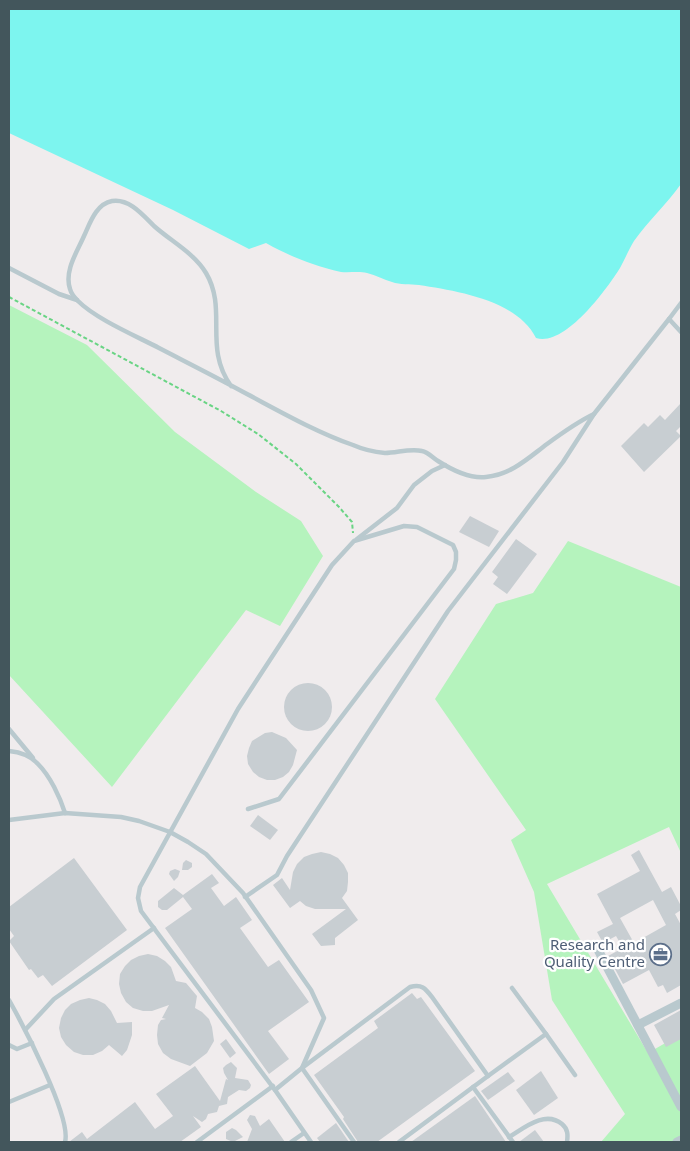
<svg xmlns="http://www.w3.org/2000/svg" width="690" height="1151" font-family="'Noto Sans',sans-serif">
	<rect width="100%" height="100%" fill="#f0eced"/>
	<g fill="#b5f3bd">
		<polygon points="9,305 87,345 175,432 256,492 301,521 323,556 280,626 246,610 112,787 9,675"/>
		<polygon points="568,541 681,587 681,853 669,827 547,884 648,1053 681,1034 681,1142 601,1142 625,1114 552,1000 534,892 511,840 526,830 435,699 496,604 533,593"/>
	</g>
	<path fill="#7df5ef" d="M9,9H681V184C667,204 648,221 634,241C629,249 625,259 620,268C606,290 565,347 536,338C517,300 457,291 419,285C410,284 400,285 392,282C384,280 376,275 367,273C359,271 349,273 341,272C312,265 291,257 266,243L249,249L173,210L9,133Z"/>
	<g fill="#c8ced2" fill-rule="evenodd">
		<polygon points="681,403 681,426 676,431 681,436 644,472 621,446 644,423 648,427 660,415 665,420"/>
		<polygon points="470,516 499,531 489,547 459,532"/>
		<polygon points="516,539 537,554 507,594 493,584 498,577 492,572"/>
		<circle cx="308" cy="707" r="24"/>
		<polygon points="272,732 286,738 297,750 293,765 289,772 283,777 275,780 267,780 259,777 253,772 248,764 247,756 249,748 252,741 265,733"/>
		<polygon points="258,815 278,830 270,840 250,826"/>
		<path d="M639,850L662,892L671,887L681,906V910L675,914L681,925V985L667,993L663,985L658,987L649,970L623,984L608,956L623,948L616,936L603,943L597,932L613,924L597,894L640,871L631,855ZM653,900L666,925L634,943L620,918Z"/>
		<polygon points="321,852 330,854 338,858 344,865 348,873 348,882 347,891 342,898 358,920 335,938 335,945 321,946 312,934 346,909 315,909 306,906 300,901 290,908 273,885 282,878 290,890 293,872 297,864 304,857 312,854"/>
		<polygon points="74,858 127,930 52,986 43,975 38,978 31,969 29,970 9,941 14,936 9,929 9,907"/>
		<polygon points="186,860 192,863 192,867 188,870 182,870 183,863"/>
		<polygon points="175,869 180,871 178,877 174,881 169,874 170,871"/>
		<polygon points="212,874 219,883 211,888 224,906 236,897 252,920 240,928 268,967 279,960 309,1002 268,1031 289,1059 269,1074 165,928 192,909 183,897 167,910 162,910 158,907 158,901 174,888 183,895"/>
		<polygon points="148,954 157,956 165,961 171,967 176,981 186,983 197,996 195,1008 202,1012 209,1019 212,1027 214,1041 207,1053 190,1066 171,1059 163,1053 158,1044 157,1035 158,1025 161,1020 166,1019 162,1018 169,1005 152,1011 143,1011 133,1008 126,1002 121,993 119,984 120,974 125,966 131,960 139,956"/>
		<polygon points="412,993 417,999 421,997 475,1071 377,1142 358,1142 343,1119 344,1117 314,1075 378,1028 374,1021"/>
		<polygon points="89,998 97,1000 105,1004 111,1011 117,1023 132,1022 132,1035 127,1050 122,1056 109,1045 102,1051 93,1055 83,1055 74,1052 66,1045 61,1037 59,1028 61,1018 65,1010 71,1004 80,1000"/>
		<polygon points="681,1010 681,1039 666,1047 654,1025"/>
		<polygon points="226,1039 236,1053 230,1058 220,1044"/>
		<polygon points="231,1062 237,1068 235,1078 248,1080 251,1085 250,1088 246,1091 239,1090 228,1097 227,1104 219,1106 217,1112 208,1114 206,1119 202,1122 193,1116 201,1127 180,1142 69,1142 82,1132 87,1139 135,1102 155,1129 173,1116 156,1094 195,1066 220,1101 226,1079 228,1080 224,1073 223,1068 226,1065"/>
		<polygon points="541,1071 558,1098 534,1115 516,1090"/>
		<polygon points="508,1072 515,1081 488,1100 481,1091"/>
		<polygon points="475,1096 506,1142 411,1142"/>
		<polygon points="250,1115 255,1116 260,1126 269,1119 285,1142 247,1142 252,1129 247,1120"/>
		<polygon points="336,1123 349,1142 320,1142 317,1138"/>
		<polygon points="232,1128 236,1130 243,1137 233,1142 226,1139 226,1132"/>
		<polygon points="535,1130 544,1142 519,1142"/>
	</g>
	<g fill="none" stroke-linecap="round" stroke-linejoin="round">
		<polyline stroke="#69d484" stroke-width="2" stroke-dasharray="4 2.5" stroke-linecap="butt" points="9,297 221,411 258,434 296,464 339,507 352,522 353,533"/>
		<g stroke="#b9c9ce" stroke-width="4.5">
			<polyline points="9,268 59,294 77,300"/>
			<polyline points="669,319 681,303"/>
			<path d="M231,386C203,347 228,310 206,273C194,253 172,242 154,226C143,215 129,198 112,201C96,204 90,223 84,236C77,252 64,271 70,289C71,293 75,298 78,301C96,319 136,336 159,348C188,363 218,378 247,394C281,412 316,432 353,445C362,449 374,452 385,453C397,453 410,448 422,451C428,452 433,458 438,461C452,470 469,479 486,477C512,474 527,459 547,444C562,433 577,422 594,414"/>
			<polyline points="357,539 397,508 414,485 432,471 445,465"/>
			<polyline points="9,729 33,758"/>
			<path d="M9,751C19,752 31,756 38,764C50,776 60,797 65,813"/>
			<polyline points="248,809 279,799 454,569 456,560 456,552 453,545 417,527 404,526 354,541 332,565 238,709 140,887 138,898 141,911 275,1090"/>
			<polyline points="9,820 65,813 121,817 139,821 170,832 188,842 206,854 243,893 311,990 324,1018 302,1068 275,1090 311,1142"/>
			<polyline points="245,897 277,875 287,856 448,611 563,462 594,414 669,319 681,332"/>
			<polyline points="512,988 546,1034"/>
			<path d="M9,1000C23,1025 72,1118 65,1142"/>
			<polyline points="26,1029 54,999 154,928"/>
			<polyline points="9,1045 17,1049 32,1043"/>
			<polyline points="488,1076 546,1034 575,1075"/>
			<polyline points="473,1087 513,1142"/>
			<polyline points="9,1102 50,1085"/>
			<path d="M509,1137C524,1128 545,1110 562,1124C568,1129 568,1135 567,1142"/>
			<polyline points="197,1142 273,1086"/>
			<polyline points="291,1142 304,1133"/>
			<path d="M354,1142L302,1068L410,987C422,984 425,988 432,997L488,1076L399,1142"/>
		</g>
		<g stroke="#b9c9ce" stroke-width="9">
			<polyline points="597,948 681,1107"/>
			<polyline points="638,1025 681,1003"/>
			<polyline points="677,1142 681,1140"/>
		</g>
	</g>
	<defs>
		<symbol id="office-ring" viewBox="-11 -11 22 22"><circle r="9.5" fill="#fff" stroke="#5c6f8a" stroke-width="1.5"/><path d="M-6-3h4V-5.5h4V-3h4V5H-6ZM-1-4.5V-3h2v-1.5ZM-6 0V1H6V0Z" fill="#5c6f8a"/></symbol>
	</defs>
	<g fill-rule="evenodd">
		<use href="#office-ring" x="648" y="942" width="25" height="25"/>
	</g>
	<g text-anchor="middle" stroke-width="4.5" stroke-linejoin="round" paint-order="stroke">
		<g font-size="15" fill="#4e5e75" stroke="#fff" text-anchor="end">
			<text x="645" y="950">Research and<tspan x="645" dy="17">Quality Centre</tspan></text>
		</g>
	</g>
	<rect width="690" height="1151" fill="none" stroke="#43565c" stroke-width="20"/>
</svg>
